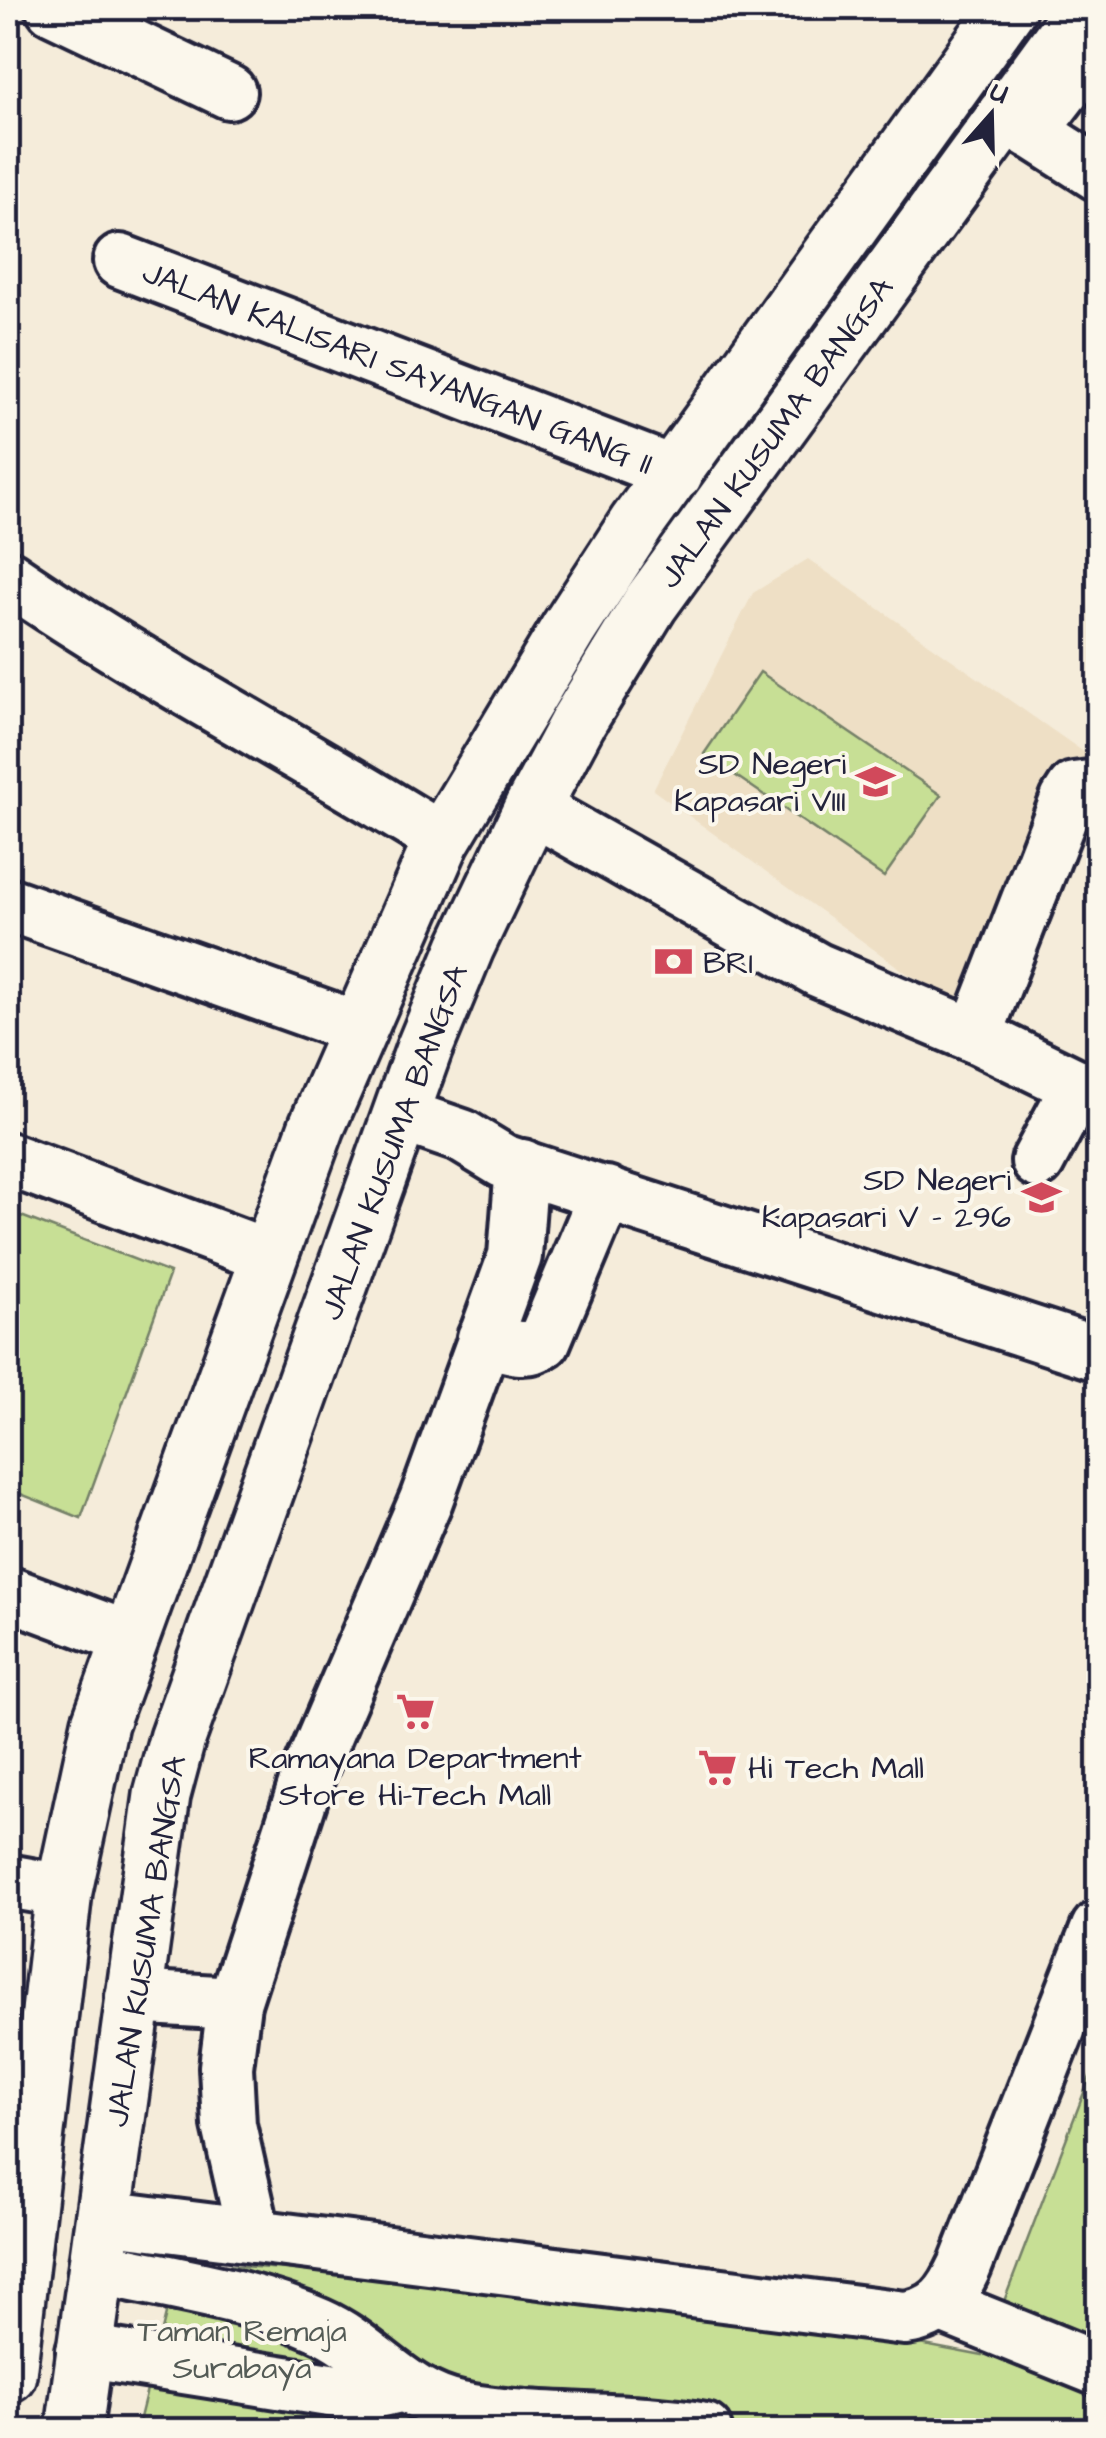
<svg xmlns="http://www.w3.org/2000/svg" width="1106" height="2438" font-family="'Architects Daughter',sans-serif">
	<rect width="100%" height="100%" fill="#f5ecda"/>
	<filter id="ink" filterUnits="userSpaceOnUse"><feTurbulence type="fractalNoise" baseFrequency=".01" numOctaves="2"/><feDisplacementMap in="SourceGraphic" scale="20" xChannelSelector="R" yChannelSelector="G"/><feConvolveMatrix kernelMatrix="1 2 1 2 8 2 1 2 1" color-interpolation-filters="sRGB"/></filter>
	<g filter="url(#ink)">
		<polygon fill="#eedfc5" points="808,559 1098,762 978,1010 908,974 653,790 753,593"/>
		<g fill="#c7df95" stroke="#748068" stroke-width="2.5">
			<polygon points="760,672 941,795 884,877 704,754"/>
			<polygon points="8,1211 170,1273 81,1518 8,1489"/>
			<polygon points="1098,2056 1098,2430 137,2430 179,2262 644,2292 983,2356"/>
		</g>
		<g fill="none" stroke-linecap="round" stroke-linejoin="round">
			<defs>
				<g id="minor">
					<polyline points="53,8 229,92"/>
					<polyline points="1004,114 1098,174"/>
					<polyline points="1031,132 1098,45"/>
					<polyline points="120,261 676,474"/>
					<path d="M8,577C147,673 299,750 442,840"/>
					<polyline points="532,808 818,970 975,1036 1098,1096"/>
					<polyline points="8,904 332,1019 358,1034"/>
					<polyline points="975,1036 1067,800 1074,789 1098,786"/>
					<polyline points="401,1115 462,1136 503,1161 1098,1354"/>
					<polyline points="8,1159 268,1256"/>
					<polyline points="1038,1161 1078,1086"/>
					<path d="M522,1166L515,1256L426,1500L309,1773L234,2003L226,2067L229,2125L254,2236L905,2318C939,2313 951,2296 965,2266L1098,1928"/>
					<path d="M484,1338C505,1345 525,1355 544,1341L606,1193"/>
					<polyline points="8,1593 128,1638"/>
					<polyline points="8,1881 64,1891"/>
					<polyline points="132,1997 234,2003"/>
					<polyline points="104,2217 254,2236"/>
					<path d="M97,2267C170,2284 250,2294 319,2325C371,2348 402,2398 461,2409C541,2424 625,2416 705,2430"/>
					<polyline points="942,2306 1098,2369"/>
					<polyline points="83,2351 361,2395 400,2386"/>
				</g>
				<g id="highway">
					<polyline points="8,2374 64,1891 100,1723 317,1126 442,840 569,628 637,523 1008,8"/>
					<polyline points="74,2430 162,1795 177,1739 424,1049 466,947 532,808 578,722 650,604 1084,8"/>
				</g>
			</defs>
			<use href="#minor" stroke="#22223b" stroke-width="60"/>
			<use href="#highway" stroke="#22223b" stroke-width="62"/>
			<use href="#minor" stroke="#fbf7ec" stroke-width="52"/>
			<use href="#highway" stroke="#fbf7ec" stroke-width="55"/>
		</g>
	</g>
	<defs>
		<symbol id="school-bare" viewBox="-9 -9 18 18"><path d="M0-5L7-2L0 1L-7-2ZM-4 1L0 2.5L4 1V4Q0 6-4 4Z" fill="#d1495b" stroke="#fbf7ec" stroke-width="2.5" paint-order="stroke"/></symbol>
		<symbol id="bank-bare" viewBox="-9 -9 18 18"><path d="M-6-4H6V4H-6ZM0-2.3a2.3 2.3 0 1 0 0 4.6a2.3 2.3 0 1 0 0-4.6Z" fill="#d1495b" stroke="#fbf7ec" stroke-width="2.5" paint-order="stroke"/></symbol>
		<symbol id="supermarket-bare" viewBox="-9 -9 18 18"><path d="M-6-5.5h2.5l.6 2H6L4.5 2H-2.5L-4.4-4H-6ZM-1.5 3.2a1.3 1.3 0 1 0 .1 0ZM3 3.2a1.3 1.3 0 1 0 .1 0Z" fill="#d1495b" stroke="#fbf7ec" stroke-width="2.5" paint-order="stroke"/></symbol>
	</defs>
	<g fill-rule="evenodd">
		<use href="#school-bare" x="848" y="754" width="55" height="55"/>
		<use href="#bank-bare" x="646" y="934" width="55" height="55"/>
		<use href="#school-bare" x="1014" y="1170" width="55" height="55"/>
		<use href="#supermarket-bare" x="388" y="1684" width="55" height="55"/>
		<use href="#supermarket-bare" x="690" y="1740" width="55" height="55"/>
	</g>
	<g text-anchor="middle" stroke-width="8" stroke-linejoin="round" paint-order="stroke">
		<g font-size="32" fill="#22223b" stroke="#fbf7ec">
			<text transform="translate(398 367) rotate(21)" y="11">JALAN KALISARI SAYANGAN GANG II</text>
			<text transform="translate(775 432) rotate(-54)" y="11">JALAN KUSUMA BANGSA</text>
			<text transform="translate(393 1142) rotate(-70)" y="11">JALAN KUSUMA BANGSA</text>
			<text transform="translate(145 1941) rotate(-81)" y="11">JALAN KUSUMA BANGSA</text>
		</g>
		<g font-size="32" fill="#22223b" stroke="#fbf7ec" text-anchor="end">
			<text x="846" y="774">SD Negeri<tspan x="846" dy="37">Kapasari VIII</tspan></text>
			<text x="703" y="973" text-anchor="start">BRI</text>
			<text x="1011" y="1190">SD Negeri<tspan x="1011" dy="37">Kapasari V - 296</tspan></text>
			<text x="415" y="1768" text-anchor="middle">Ramayana Department<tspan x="415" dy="37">Store Hi-Tech Mall</tspan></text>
			<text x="748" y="1778" text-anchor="start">Hi Tech Mall</text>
		</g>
		<g font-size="32" fill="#545b56" stroke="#fbf7ec">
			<text x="242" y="2341">Taman Remaja<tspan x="242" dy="37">Surabaya</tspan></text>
		</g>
	</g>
	<rect width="1106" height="2438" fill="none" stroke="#fbf7ec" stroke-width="40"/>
	<rect x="20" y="20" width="1066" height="2398" fill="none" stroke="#22223b" stroke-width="4" filter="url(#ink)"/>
	<g transform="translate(991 115) rotate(20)" stroke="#fbf7ec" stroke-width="8" paint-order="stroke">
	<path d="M0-8L18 38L0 25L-18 38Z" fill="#22223b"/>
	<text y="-15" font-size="28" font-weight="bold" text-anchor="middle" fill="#22223b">U</text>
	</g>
</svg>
